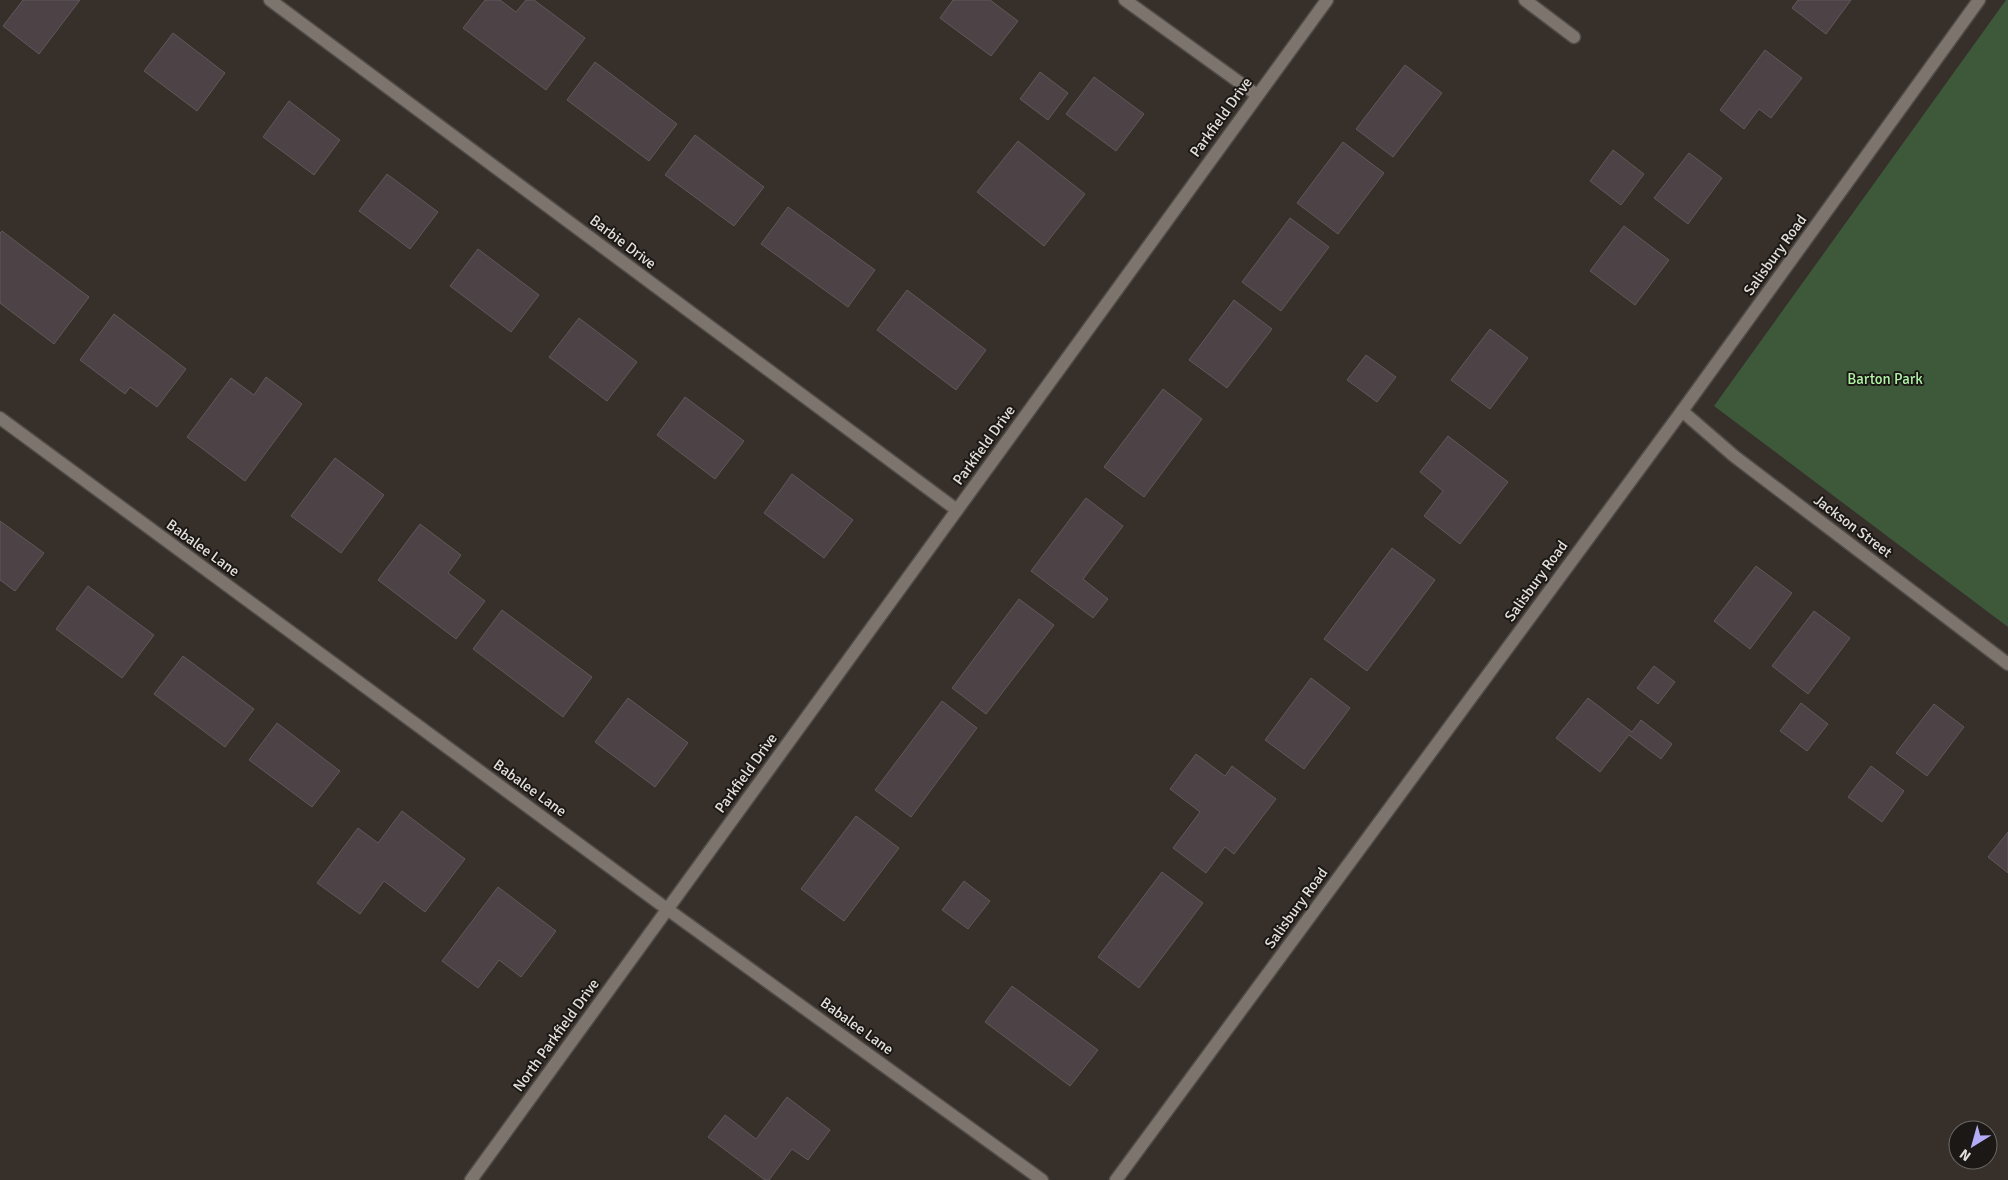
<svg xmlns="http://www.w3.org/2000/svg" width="2008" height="1180" font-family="Signika,sans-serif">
	<rect width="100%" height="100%" fill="#362f2a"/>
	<polygon fill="#3e593a" points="2006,0 2008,0 2008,627 1714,406"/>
	<g fill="#4d4346" stroke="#61585a">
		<polygon points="23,0 80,0 39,54 3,26"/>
		<polygon points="485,0 500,0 516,12 526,0 534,0 585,38 546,90 463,28"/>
		<polygon points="953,0 990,0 1018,21 991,56 940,18"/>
		<polygon points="1798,0 1851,0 1826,34 1792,8"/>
		<polygon points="173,33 225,73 197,111 144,71"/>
		<polygon points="1765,50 1802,78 1771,118 1759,109 1744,129 1720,110"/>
		<polygon points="595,62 677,124 649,161 567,100"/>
		<polygon points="1405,65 1442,93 1393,157 1356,129"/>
		<polygon points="1040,72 1068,93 1048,120 1020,99"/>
		<polygon points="1094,77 1144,114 1116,151 1066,114"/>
		<polygon points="289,101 340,140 314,175 263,137"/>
		<polygon points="695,135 764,187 734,226 665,175"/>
		<polygon points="1018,141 1085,194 1044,246 977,192"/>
		<polygon points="1343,142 1384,173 1338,234 1297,203"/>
		<polygon points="1613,150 1644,174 1621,205 1590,181"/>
		<polygon points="1689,153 1722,178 1688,224 1654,198"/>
		<polygon points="387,174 438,212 410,249 359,211"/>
		<polygon points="788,207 875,270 848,307 761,244"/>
		<polygon points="1290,218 1329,247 1281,311 1242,282"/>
		<polygon points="1624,226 1669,260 1635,305 1590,271"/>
		<polygon points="2,231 89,297 54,344 0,303 0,233"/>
		<polygon points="478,249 539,295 511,332 450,286"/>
		<polygon points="907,290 986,350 956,390 877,330"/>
		<polygon points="1234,300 1272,329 1227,388 1189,360"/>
		<polygon points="114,314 186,369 157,407 130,387 125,394 80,360"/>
		<polygon points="579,318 637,362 607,401 549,357"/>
		<polygon points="1490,329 1528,358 1490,409 1451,380"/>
		<polygon points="1366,355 1396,377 1377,402 1347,380"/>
		<polygon points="266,377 302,404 245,481 187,437 231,378 254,395"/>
		<polygon points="1163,389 1202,419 1144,497 1104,467"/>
		<polygon points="685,397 744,441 715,479 657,435"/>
		<polygon points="1448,436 1508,482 1460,544 1424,516 1443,491 1420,472"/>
		<polygon points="335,458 384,495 341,553 291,516"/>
		<polygon points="792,474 853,520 824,558 764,513"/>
		<polygon points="1086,498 1123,526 1083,579 1108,599 1093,618 1031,571"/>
		<polygon points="0,521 44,553 15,591 0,580"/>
		<polygon points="420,524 461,555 448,573 485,601 456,639 378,580"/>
		<polygon points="1392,548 1435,580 1367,671 1324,639"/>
		<polygon points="1756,566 1792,593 1750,649 1714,621"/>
		<polygon points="88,586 154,635 122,678 56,629"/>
		<polygon points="1019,599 1054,625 986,714 952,688"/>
		<polygon points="502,610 592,677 563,717 473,649"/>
		<polygon points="1814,611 1850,638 1808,694 1772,666"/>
		<polygon points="183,656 254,709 225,747 154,694"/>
		<polygon points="1654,666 1675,682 1658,704 1637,688"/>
		<polygon points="1311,678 1350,708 1304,769 1265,740"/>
		<polygon points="628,698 688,743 655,787 595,742"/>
		<polygon points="1588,698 1632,732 1641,720 1672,744 1661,759 1629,735 1600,772 1556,738"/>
		<polygon points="942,701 977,728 911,817 875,790"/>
		<polygon points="1801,703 1828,724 1807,751 1780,731"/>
		<polygon points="1934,704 1964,727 1927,776 1896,753"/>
		<polygon points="277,723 340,771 312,807 249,760"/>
		<polygon points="1196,754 1225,776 1232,766 1276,799 1234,854 1225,847 1206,873 1173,848 1200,812 1170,789"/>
		<polygon points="1871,766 1904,791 1882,822 1848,797"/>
		<polygon points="402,811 465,859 425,912 384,881 360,914 317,883 358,828 378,843"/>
		<polygon points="856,816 899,848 844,921 801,889"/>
		<polygon points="2008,832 2008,873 1988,857"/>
		<polygon points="1162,872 1203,903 1139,988 1098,957"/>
		<polygon points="964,881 990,901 968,929 942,910"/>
		<polygon points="498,887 556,931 521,977 499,960 478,988 442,961"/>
		<polygon points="1012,986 1098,1050 1070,1086 985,1022"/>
		<polygon points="787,1097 830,1130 808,1160 792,1149 769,1180 765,1180 708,1137 725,1115 756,1139"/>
	</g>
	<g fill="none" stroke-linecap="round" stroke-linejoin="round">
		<defs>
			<polyline id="lane" points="1525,0 1574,37"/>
			<g id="street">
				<polyline points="270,0 957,510"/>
				<polyline points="1125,0 1257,95"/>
				<polyline points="1682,411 1734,456 2008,664"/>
				<polyline points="0,418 667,909 1042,1180"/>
				<polyline points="471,1180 1327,0"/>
				<polyline points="1116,1180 1682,411 1979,0"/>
			</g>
		</defs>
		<use href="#lane" stroke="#514b47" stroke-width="15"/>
		<use href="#street" stroke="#514b47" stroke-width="15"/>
		<use href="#lane" stroke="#7c746d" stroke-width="12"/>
		<use href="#street" stroke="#7c746d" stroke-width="12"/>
	</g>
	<g text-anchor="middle" stroke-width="4" stroke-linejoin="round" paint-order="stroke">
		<g font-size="15" fill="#e4e0dc" stroke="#1b1815">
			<text transform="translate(1221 117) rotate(-54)" y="5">Parkfield Drive</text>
			<text transform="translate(623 242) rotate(37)" y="5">Barbie Drive</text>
			<text transform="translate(1775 255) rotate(-54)" y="5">Salisbury Road</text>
			<text transform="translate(984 445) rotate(-54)" y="5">Parkfield Drive</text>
			<text transform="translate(1853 526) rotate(37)" y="5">Jackson Street</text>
			<text transform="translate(203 548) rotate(36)" y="5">Babalee Lane</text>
			<text transform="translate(1536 581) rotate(-54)" y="5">Salisbury Road</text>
			<text transform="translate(746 773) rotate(-54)" y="5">Parkfield Drive</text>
			<text transform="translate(530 788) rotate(36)" y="5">Babalee Lane</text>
			<text transform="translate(1296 908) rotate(-54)" y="5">Salisbury Road</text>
			<text transform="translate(857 1026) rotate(36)" y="5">Babalee Lane</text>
			<text transform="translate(556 1035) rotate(-54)" y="5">North Parkfield Drive</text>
		</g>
		<g font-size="15" fill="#aff3a5" stroke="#1b1815">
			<text x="1885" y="384">Barton Park</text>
		</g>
	</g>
	<g transform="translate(1973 1145) rotate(217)"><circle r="24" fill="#1b1815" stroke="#6b6865"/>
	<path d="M0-4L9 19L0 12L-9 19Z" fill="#b4acf9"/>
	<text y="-8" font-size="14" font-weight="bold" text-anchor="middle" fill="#e4e0dc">N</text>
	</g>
</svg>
